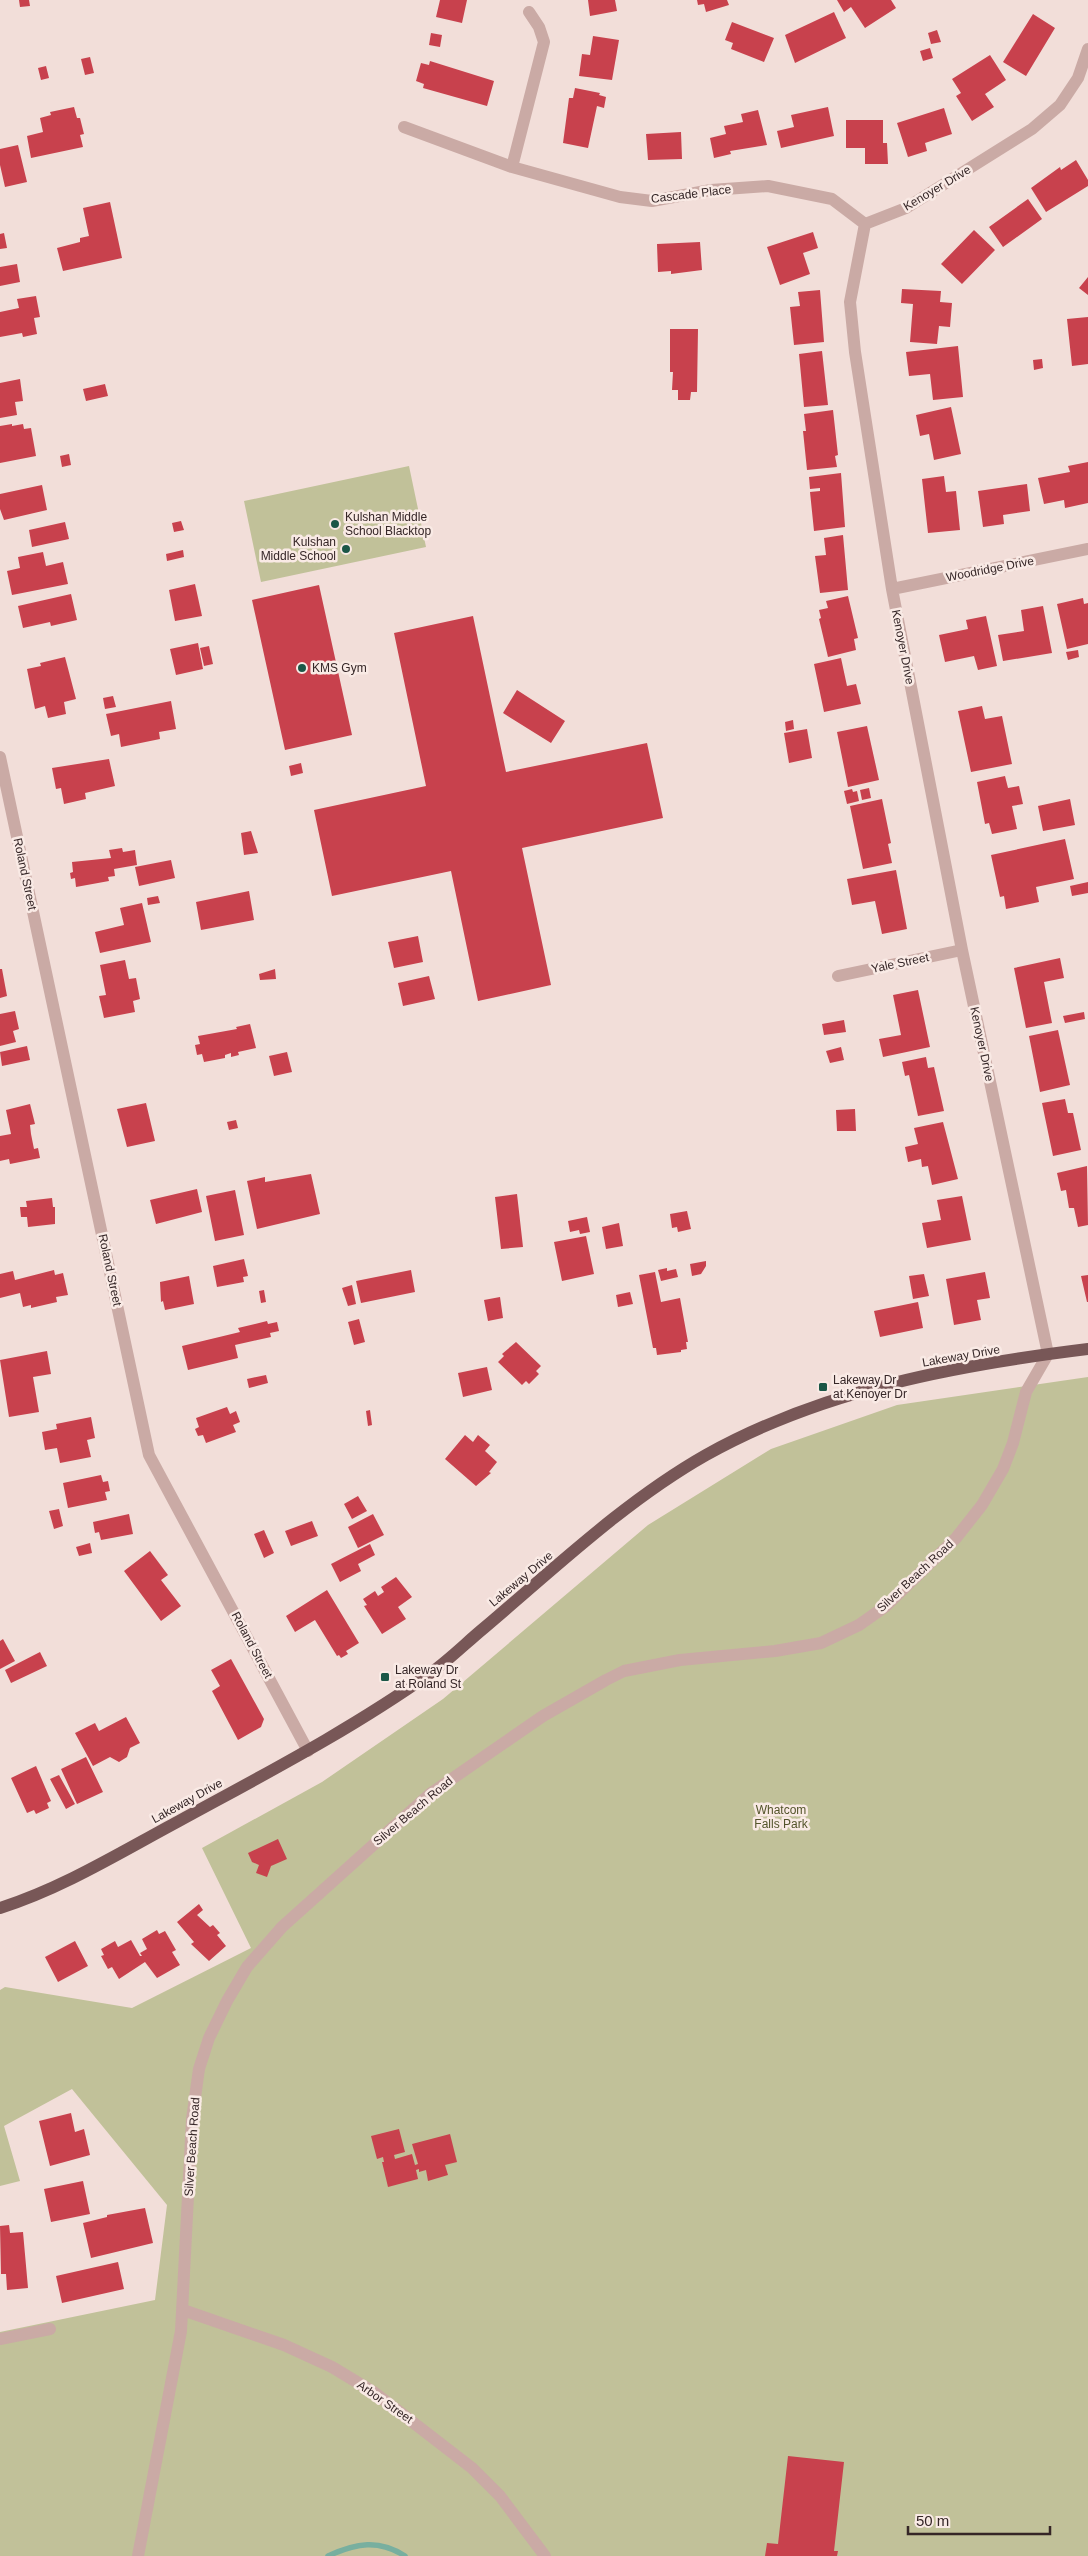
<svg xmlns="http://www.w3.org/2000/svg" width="1088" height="2556" font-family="Arial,sans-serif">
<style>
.green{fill:#c1c199}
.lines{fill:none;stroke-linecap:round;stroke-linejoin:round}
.stream{stroke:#78af9f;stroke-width:5.5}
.building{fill:#c8414d}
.minor{stroke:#caaaa5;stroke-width:12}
.major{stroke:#785757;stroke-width:12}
.poi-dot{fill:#1b5747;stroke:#f9eae5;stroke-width:2}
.labels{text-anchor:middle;stroke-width:5;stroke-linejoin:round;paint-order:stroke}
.street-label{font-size:12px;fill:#352627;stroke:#f9eae5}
.poi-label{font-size:12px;fill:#352627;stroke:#f9eae5;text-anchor:start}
.park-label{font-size:12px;fill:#53542a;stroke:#f9eae5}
</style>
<rect width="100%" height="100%" fill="#f2ded9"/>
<path class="green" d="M409,466L426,547L261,582L244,501Z
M1088,1377V2556H0V2332L155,2300L167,2205L72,2089L4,2126L20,2181L0,2186V1990L5,1987L132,2008L251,1948L202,1848L322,1782L443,1699L648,1525L771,1449L897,1405Z"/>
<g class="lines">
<path class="stream" d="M328,2556C356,2543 379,2539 405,2556"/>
</g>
<path class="building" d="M19,0H29L30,6L20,7Z
M440,0H467L462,23L436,17Z
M588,0H615L617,11L590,16Z
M697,0H727L729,5L706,12L704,4L698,5Z
M837,0H891L896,8L865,28L851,7L844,12Z
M834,12L846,38L795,63L785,35Z
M1033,14L1055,28L1026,76L1003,62Z
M732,22L774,38L764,62L731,49L733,43L725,40Z
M937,30L941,42L931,44L928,33Z
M431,33L442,35L440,47L429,45Z
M593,36L619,40L612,80L579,76L582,54L590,55Z
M930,48L933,58L923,61L920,51Z
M990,55L1006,80L985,94L994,107L972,121L956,96L961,93L952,79Z
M90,57L94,73L85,75L81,59Z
M430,61L494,81L487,106L423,88L424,84L416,81L421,63L429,65Z
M46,66L49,78L41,80L38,68Z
M575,88L600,93L599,95L606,97L604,108L597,106L588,148L563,143L569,98H573Z
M74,107L77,118H80L84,134L80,135L83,147L31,158L27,136L43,132L40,118L51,115L50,112Z
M828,107L834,136L781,148L777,131L794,127L791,115Z
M944,108L952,134L925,143L927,151L908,157L897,123Z
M758,110L767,145L730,151L731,154L714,158L710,138L726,134L724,126L743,122L741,114Z
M846,120H883V143H887L888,164H865V148H846Z
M681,132L682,159L648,160L646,134Z
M18,145L27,182L5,187L0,165V149Z
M1076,160L1088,180V186L1046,212L1031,188L1060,167L1061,170Z
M1028,199L1042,219L1003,247L989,227Z
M110,202L122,258L63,271L57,248L80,242V238L89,236L83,208Z
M974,230L995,250L962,284L941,264Z
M813,232L818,248L803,253L810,274L780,285L767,247Z
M4,233L7,248L0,249V234Z
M700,242L702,270L671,274V271L658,272L657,244Z
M17,264L20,282L0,286V267Z
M1088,277V295L1079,288Z
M902,289L941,291L940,302L952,303L950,327L939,326L937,344L910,342L913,304L901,303Z
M820,290L824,342L794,345L790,307L800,306L798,292Z
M36,296L40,317L34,318L37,334L23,337L22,333L0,337V312L19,308L17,299Z
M1088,317V364L1072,366L1067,319Z
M670,329H698L697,392H691L690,400H678V390H672L673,372H670Z
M958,346L963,397L933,400L930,374L909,376L906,352Z
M822,351L828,405L804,407L799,354Z
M1042,359L1043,368L1034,370L1033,360Z
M20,379L23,401L15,402L17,415L0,418V383Z
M105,384L108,396L86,401L83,389Z
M951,407L961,454L934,460L929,434L920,436L916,415Z
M833,410L838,455L835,456L837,467L807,470L803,431H806L804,414Z
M12,424V426L23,424L24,429L31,428L36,456L0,463V426Z
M69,454L71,465L62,467L60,456Z
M1088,462V503L1065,508L1064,500L1044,504L1038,478L1070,472L1068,466Z
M841,473L845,527L814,531L810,492L820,491V488L810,489L809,477Z
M944,476L946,492L956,491L960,530L928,533L922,479Z
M1027,484L1030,511L1003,515L1004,524L983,527L978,491Z
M42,485L47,510L4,520L0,509V494Z
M181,521L184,530L174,532L172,523Z
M65,522L69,539L32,547L29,530Z
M843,535L848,590L820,593L815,556L826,555L824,538Z
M183,550L184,557L167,561L166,554Z
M43,552L46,566L63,562L68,584L12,595L7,571L20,568L18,557Z
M195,584L202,616L175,621L169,590Z
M319,585L352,735L285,750L252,600Z
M71,594L77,620L51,626L50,622L23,628L18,606Z
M848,596L858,638L854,639L856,650L828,657L819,619L821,618L819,610L828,608L826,601Z
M1083,598L1084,604L1088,603V644L1067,649L1057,604Z
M1043,606L1052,653L1003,661L998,635L1024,631L1021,610Z
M473,616L506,772L647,743L663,818L522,848L551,985L478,1001L451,871L332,896L314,810L426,786L394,633Z
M986,616L997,666L978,670L974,656L945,662L939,635L968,629L966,620Z
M198,643L203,669L176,675L170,649Z
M209,646L213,664L204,666L200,648Z
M1078,650L1079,657L1068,660L1066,652Z
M65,657L76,699L64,702L66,714L48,718L45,706L35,709L27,669L41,666L40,663Z
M841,658L847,686L856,684L861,704L824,712L814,664Z
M517,690L565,721L551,743L503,713Z
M113,696L116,707L105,709L103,698Z
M171,701L176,729L159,732L160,739L121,747L119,734L111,736L106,714Z
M982,706L985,719L1002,716L1012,764L971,772L958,711Z
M793,720L794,729L786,731L785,722Z
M867,726L879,780L848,787L837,732Z
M807,729L812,758L789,763L784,733Z
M109,759L115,786L85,793L86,799L64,804L61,788L56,789L52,768Z
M301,763L303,773L291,776L289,766Z
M1005,776L1008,788L1019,786L1023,804L1012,806L1017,829L992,834L989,823L985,824L977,782Z
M869,788L871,798L862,800L860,790Z
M852,789L853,792L857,791L859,801L847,804L844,791Z
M882,799L891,843L888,844L892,863L863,869L850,806Z
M1070,799L1075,825L1043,831L1038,806Z
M251,831L258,853L244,855L241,833Z
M1065,839L1074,879L1036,887L1039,902L1006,909L1004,896L1000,897L991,855Z
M122,848L123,852L135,850L137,865L114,869L115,876L108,877L109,881L76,887L75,878L71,879L70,873L73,872L72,862L111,858L109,850Z
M171,860L175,878L139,886L135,867Z
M896,870L907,929L882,934L875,901L852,905L847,879Z
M1088,882V893L1072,896L1070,886Z
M249,891L254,920L201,930L196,902Z
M158,896L160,903L148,905L147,898Z
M142,903L151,942L100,953L95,932L124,925L120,908Z
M418,936L423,962L394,968L388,942Z
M1060,958L1064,978L1044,982L1052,1023L1026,1028L1014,968Z
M125,960L129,979L136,978L140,999L133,1001L135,1012L104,1018L99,996L106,995L100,965Z
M0,969H2L7,996L0,998Z
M275,969L276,979L260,980L259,974Z
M429,976L435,999L403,1006L398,983Z
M918,990L930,1047L883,1057L879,1039L901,1035L893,995Z
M15,1011L19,1029L13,1031L16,1042L0,1046V1014Z
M1084,1012L1085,1019L1065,1023L1063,1016Z
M844,1020L846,1032L824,1035L822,1024Z
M250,1024L256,1048L238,1052L239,1055L231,1057V1053L225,1055V1058L204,1062L202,1054L197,1055L195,1045L200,1044L198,1036L237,1029L236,1027Z
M1058,1030L1070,1085L1040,1092L1029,1036Z
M27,1046L30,1060L2,1066L0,1052Z
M841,1047L844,1060L830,1063L826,1051Z
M287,1052L292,1072L274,1076L269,1056Z
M926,1057L928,1068L934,1067L944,1111L918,1116L909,1075L905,1076L902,1062Z
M1065,1099L1068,1113H1073L1081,1150L1053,1156L1042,1103Z
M146,1103L155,1141L127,1147L117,1109Z
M30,1104L35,1124L30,1125L31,1134L34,1149L38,1148L40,1158L10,1164L9,1159L0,1161V1136L11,1134L6,1110Z
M855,1109L856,1131H837L836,1110Z
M236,1120L238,1128L229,1130L227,1122Z
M943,1122L958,1179L932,1185L928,1166L922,1167L921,1159L908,1162L905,1147L918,1144L914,1128Z
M1087,1166L1088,1225L1078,1227L1074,1208H1069L1066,1190L1061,1191L1057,1173Z
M311,1174L320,1214L257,1229L247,1181L265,1177V1182Z
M197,1189L202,1212L156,1224L150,1200Z
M235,1190L244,1235L215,1241L206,1196Z
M517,1194L523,1247L501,1249L495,1197Z
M962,1196L971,1240L927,1248L922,1223L941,1220L937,1200Z
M52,1198L53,1207H55V1224L28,1227L27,1217H21L20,1207H27L26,1201Z
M687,1211L691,1229L678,1232L677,1227L672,1228L670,1214Z
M587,1217L590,1232L580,1234L579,1230L570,1232L568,1221Z
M619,1223L623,1246L606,1249L602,1227Z
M586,1236L594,1274L562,1281L554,1242Z
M244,1259L248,1276L243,1277L244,1282L217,1287L213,1266Z
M706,1261V1266L701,1274L692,1276L690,1264Z
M667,1268V1271L676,1269L678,1277L661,1281L658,1270Z
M54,1270L55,1275L63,1273L68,1295L56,1297L57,1302L31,1308V1305L23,1307L20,1293L0,1298V1274L13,1271L15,1280Z
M411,1270L415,1292L361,1303L356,1281Z
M655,1272L661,1302L680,1298L688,1342H686L687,1349L681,1350V1352L657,1355L656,1348H653L639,1275Z
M985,1272L990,1298L977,1300L981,1320L954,1325L946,1279Z
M924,1274L929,1296L913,1299L909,1276Z
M1088,1275V1302H1087L1081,1276Z
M189,1276L194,1304L165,1310L163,1301L161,1302L160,1282Z
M352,1285L356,1304L348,1306L342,1288Z
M264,1290L266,1302L261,1303L259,1291Z
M630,1292L633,1304L618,1307L616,1295Z
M500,1297L503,1318L488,1321L484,1300Z
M918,1302L923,1328L880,1337L874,1311Z
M359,1319L365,1342L354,1345L348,1322Z
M267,1321L268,1324L277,1322L279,1331L270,1333L271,1337L235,1345L238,1358L188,1370L182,1346L240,1332L238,1328Z
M516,1342L541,1366L536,1371L539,1374L529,1384L526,1381L522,1385L498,1362L504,1356L502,1354Z
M47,1351L51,1374L33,1377L39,1412L9,1417L0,1360Z
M487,1367L492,1390L463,1397L458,1373Z
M266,1375L268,1383L249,1388L247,1379Z
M227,1407L230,1414L236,1411L240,1422L233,1425L236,1432L206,1443L203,1435L198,1436L195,1429L199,1427L196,1418Z
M370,1410L372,1425L368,1426L366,1411Z
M91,1417L95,1438L87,1440L91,1457L60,1463L57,1448L45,1450L42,1432L57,1429L56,1424Z
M465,1435L473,1442L478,1435L490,1445L485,1451L497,1462L489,1472L491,1473L476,1486L445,1459Z
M101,1475L103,1482L108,1481L110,1491L105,1492L107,1500L68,1508L63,1483Z
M358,1496L367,1511L352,1519L344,1504Z
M59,1509L63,1526L54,1529L49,1511Z
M129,1514L133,1534L101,1540L99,1532L95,1533L93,1522Z
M373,1514L384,1535L358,1548L348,1527Z
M312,1521L318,1536L291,1546L285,1531Z
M264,1530L274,1553L264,1558L254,1534Z
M90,1543L92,1553L79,1556L76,1547Z
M370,1544L375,1555L358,1564L361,1571L340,1582L331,1564Z
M150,1551L168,1575L161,1580L181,1606L161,1621L124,1571Z
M396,1577L412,1597L398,1607L406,1619L382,1634L364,1606L367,1605L363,1599L375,1591L378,1596L384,1592L381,1587Z
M327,1590L359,1643L346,1651L348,1654L341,1658L339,1655L337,1656L315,1620L295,1632L286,1616Z
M3,1639L15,1661L0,1669V1641Z
M40,1652L47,1666L11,1683L5,1670Z
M231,1659L264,1719L261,1727L238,1740L212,1691L220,1686L211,1670Z
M126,1717L140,1743L130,1748L127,1757L119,1762L110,1757L93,1766L75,1733L95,1723L99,1731Z
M86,1757L103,1792L77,1804L61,1769Z
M36,1766L51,1801L47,1803L49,1808L36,1814L34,1810L27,1813L11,1778Z
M59,1775L75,1804L66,1809L50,1779Z
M278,1839L287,1859L271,1866L267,1877L256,1873L259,1865L252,1862L248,1853Z
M199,1904L203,1910L197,1915L210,1927L213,1925L220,1933L217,1935L226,1946L209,1961L191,1944L194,1942L177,1922Z
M157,1930L159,1934L165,1931L176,1950L172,1952L180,1965L157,1978L145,1962L119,1979L112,1967L108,1969L101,1956L104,1955L101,1949L115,1941L118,1947L131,1940L140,1956H142L140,1953L147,1949L142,1939Z
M75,1941L88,1966L58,1982L45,1957Z
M71,2113L75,2132L84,2129L90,2155L50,2166L39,2121Z
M399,2129L405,2152L394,2155L395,2159L412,2154L415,2165L418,2164L412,2144L450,2134L457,2162L445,2165L448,2175L428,2181L426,2170L419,2172V2169L416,2170L418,2179L388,2187L382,2162H384L383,2157L377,2159L371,2136Z
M83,2181L90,2214L51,2222L44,2189Z
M145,2208L153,2243L91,2258L83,2223L107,2217V2215Z
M9,2225L10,2233L23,2232L28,2288L7,2290L6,2274H1L0,2226Z
M118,2262L124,2289L62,2303L56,2276Z
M788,2456L844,2462L834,2551H838L837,2556H765L767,2543L778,2544Z"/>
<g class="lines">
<path class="minor" d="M404,127L512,167L620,197L652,201L711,190L768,186L832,199L865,224
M512,167L544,42L539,27L529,12
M892,589L1088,549
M0,757L149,1455L308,1751
M838,976L962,950
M183,2310L284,2345L332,2367L375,2393L472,2468L500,2496L545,2556
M0,2339L50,2329
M138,2556L181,2331L192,2119L199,2069L209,2038L227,2001L247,1967L282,1927L430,1794L543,1716L606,1680L624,1671L680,1660L775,1651L821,1643L859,1625L886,1606L956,1538L982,1505L1003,1469L1013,1443L1026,1392L1048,1354L962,950L892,589L855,352L850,302L865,224L906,208L1032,129L1060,105L1078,78L1088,49"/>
<path class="major" d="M0,1908C63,1888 121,1852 179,1821C265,1774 352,1729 432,1672C450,1659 467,1642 484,1628C555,1568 625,1501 706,1455C822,1390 957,1365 1088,1349"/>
</g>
<g class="poi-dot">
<circle cx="335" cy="524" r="5"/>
<circle cx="346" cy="549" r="5"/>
<circle cx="302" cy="668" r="5"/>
<rect x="818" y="1382" width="10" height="10" rx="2.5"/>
<rect x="380" y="1672" width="10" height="10" rx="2.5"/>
</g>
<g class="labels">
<g class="street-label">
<text transform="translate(937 188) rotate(-31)" y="4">Kenoyer Drive</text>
<text transform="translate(691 194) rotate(-7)" y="4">Cascade Place</text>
<text transform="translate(990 569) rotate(-11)" y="4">Woodridge Drive</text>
<text transform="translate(903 647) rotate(79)" y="4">Kenoyer Drive</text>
<text transform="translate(25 874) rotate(78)" y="4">Roland Street</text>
<text transform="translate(900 963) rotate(-12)" y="4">Yale Street</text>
<text transform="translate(982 1044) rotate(78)" y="4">Kenoyer Drive</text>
<text transform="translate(110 1270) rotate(78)" y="4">Roland Street</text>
<text transform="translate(961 1356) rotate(-10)" y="4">Lakeway Drive</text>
<text transform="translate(915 1576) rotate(-43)" y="4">Silver Beach Road</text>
<text transform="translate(521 1579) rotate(-40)" y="4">Lakeway Drive</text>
<text transform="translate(252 1645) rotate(62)" y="4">Roland Street</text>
<text transform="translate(187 1801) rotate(-29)" y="4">Lakeway Drive</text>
<text transform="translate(413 1811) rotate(-40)" y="4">Silver Beach Road</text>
<text transform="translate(192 2147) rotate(-86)" y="4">Silver Beach Road</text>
<text transform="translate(385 2402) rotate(35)" y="4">Arbor Street</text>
</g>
<g class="poi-label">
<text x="345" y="521">Kulshan Middle<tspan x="345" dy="14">School Blacktop</tspan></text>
<text x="336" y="546" text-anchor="end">Kulshan<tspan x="336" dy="14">Middle School</tspan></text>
<text x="312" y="672">KMS Gym</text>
<text x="833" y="1384">Lakeway Dr<tspan x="833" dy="14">at Kenoyer Dr</tspan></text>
<text x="395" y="1674">Lakeway Dr<tspan x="395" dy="14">at Roland St</tspan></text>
</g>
<g class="park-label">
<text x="781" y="1814">Whatcom<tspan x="781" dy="14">Falls Park</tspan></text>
</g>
</g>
<path d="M908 2526v8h142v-8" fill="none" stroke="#352627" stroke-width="2.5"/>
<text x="916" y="2526" font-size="15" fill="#352627" stroke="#f9eae5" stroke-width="4" paint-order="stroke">50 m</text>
</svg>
